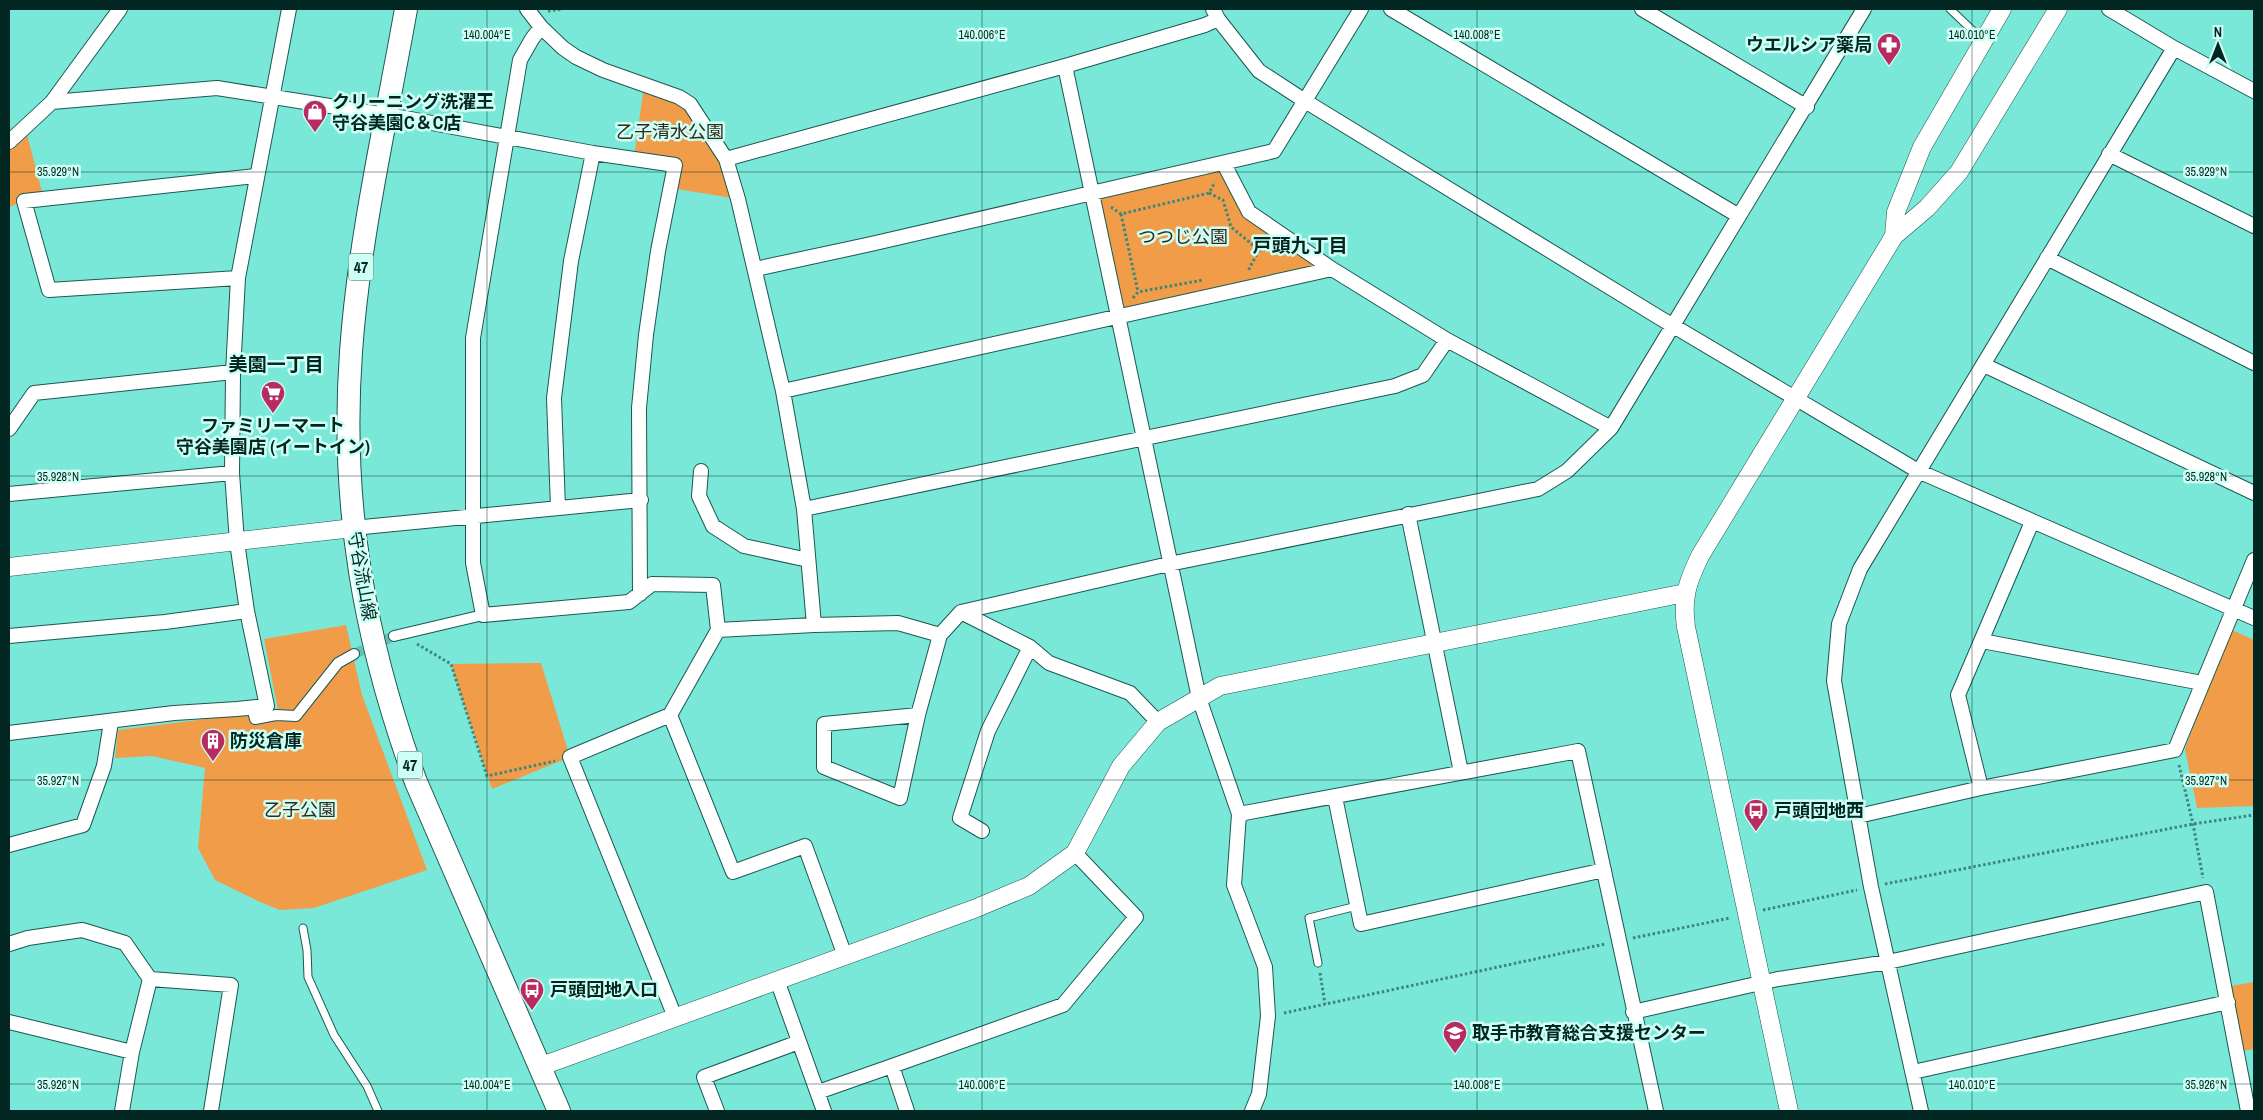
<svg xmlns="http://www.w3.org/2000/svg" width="2263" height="1120" font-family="'Archivo Narrow','Noto Sans JP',sans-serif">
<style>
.green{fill:#f09c48}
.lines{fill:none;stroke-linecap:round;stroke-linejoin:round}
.pedestrian-tunnel{stroke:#62c1b4;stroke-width:10;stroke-dasharray:10 5;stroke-linecap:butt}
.service-casing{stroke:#1b5850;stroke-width:9}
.pedestrian-casing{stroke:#1b5850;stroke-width:12}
.minor-casing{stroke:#1b5850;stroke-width:16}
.tertiary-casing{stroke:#1b5850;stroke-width:19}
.primary-casing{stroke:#1b5850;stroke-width:24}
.path{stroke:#3d867c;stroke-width:3;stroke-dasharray:2.5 2.5;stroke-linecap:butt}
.service{stroke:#fff;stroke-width:7}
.pedestrian{stroke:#fff;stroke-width:10}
.minor{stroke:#fff;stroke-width:14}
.tertiary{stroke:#fff;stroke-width:18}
.primary{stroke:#fff;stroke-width:22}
.ticks{fill:none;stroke:#022622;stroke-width:1;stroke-opacity:0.45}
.labels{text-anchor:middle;stroke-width:5;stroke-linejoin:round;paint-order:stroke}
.shield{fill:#cdfff5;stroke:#3f6761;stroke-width:1}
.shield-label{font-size:16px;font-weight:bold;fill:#022622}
.poi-label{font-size:18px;font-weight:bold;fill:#022622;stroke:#cdfff5;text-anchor:start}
.park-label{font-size:18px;fill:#372718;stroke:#cdfff5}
.street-label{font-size:18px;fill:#022622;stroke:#cdfff5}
.neighbourhood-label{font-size:19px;font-weight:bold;fill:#022622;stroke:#cdfff5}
.ticks-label{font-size:12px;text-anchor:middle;fill:#022622;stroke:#cdfff5;stroke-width:5;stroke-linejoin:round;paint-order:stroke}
</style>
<rect width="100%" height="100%" fill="#7ae8d8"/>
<path class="green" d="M644,85L679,97L726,159L738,199L671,188L675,165L634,158Z
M25,127L44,199L24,201L9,207V142Z
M1224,164L1249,212L1332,269L1118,317L1092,193Z
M346,625L362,695L427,870L314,908L280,910L260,902L215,880L198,848L205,768L152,756L115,758L118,730L278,710L264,639Z
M2232,630L2254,640V806L2197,808L2185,749L2201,705Z
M541,663L570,757L492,789L451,664Z
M2254,982V1049L2237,1052L2225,987Z"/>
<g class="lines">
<path class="pedestrian-tunnel" d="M354,654L394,636"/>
<defs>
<path id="service" d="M1950,9L1972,30L1984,37
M303,928L307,950L308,977L334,1035L367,1086L378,1111
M1318,963L1309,918L1357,906"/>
<path id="pedestrian" d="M394,636L483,615
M252,707L255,719L276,715L296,716L338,663L354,654"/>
<path id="minor" d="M527,9L541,27L563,48L576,57L603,70L679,97L690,104L726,159L738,199L783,391L804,509L814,625
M1213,9L1218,19L1259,71L1305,101L1660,318L1918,471L2254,618
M1391,9L1739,216
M1642,9L1807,107
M2109,9L2174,48L2254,91
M541,27L532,39L520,60L473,338V563L483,615L629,602L652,584L713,585L718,630
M1065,66L1199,698L1239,814L1234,885L1265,967L1268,1016L1259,1094L1252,1111
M52,102L120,9
M9,142L52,102L217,88L405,118L593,153L675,165L658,251L646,335L639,408L640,594
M2109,154L2254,226
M726,159L1065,66L1205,25L1218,19
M1224,164L1249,212L1332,269L1447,340L1611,428
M2047,258L2254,363
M755,269L871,244L1274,151L1361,9
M238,278L49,290L24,201L256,176
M1984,365L2254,493
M783,391L1332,269
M9,429L34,393L233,372
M701,471L699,496L713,526L744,546L808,560
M9,494L232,473
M558,508L554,398L571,261L593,153
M804,509L1395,386L1423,375L1447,340
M1408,514L1461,772
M353,528L641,500
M961,612L1030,647L1049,663L1130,693L1158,722
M9,636L165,622L247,611
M1982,641L2202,683
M670,715L570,757L675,1017
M918,715L824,724V767L900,798L918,715L940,635L961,612L1169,564L1538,489L1567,471L1611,428L1864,9
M9,733L174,713L237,709L267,706L247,611L237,542L232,473L233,372L238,278L289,9
M1981,788L1958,695L2032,522
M1335,797L1361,924L1604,870
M1239,814L1578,751L1656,1111
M1858,816L1981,788L2175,750L2254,560
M982,831L960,818L988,731L1030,647
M9,845L83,825L104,766L111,722
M9,944L28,938L82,930L125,943L150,979L132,1052L122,1111
M845,956L805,846L733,872L670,715L718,630L814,625L898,623L940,635
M150,979L231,985L211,1111
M777,980L824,1111
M1633,1012L1778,979L1888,962L2206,892L2248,1111
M9,1022L132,1052
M1913,1072L2228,1002
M818,1092L892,1066
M717,1111L704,1077L799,1042
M907,1111L892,1066L1063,1005L1136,917L1075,853
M1921,1111L1871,887L1834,681L1839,624L1860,569L2174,48"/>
<path id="tertiary" d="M1894,236L1896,212L1922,147L2002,9
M9,567L353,528
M539,1067L974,909L1029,886L1075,853L1121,766L1158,722L1220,686L1685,593
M1789,1111L1686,627C1682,598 1687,583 1700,556L1894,236L1927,208L1959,172L2058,9"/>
<path id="primary" d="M406,9C386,122 359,238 351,352C340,504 364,640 416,782L559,1111"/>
</defs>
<use href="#service" class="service-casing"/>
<use href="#pedestrian" class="pedestrian-casing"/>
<use href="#minor" class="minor-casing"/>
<use href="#tertiary" class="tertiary-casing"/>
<use href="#primary" class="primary-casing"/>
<path class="path" d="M548,11L563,9
M1209,193L1223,200L1231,227L1259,250L1248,271
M1111,207L1121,214L1209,193L1215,182
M1121,214L1138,292
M1259,250L1274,249
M1133,298L1138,292L1203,280
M417,644L451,664L487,776L555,761
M2179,765L2193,824L2203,878
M1885,884L2193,824L2254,815
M1763,910L1857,890
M1633,938L1730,918
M1320,973L1325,1004
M1284,1013L1605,944"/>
<use href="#service" class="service"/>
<use href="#pedestrian" class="pedestrian"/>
<use href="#minor" class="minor"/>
<use href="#tertiary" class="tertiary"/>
<use href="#primary" class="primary"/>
</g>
<path class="ticks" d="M487,9V1111M982,9V1111M1477,9V1111M1972,9V1111M9,172H2254M9,476H2254M9,780H2254M9,1084H2254"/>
<defs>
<symbol id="pharmacy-pin" viewBox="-11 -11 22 30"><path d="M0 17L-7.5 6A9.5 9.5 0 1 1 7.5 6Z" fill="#b82b61" stroke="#cdfff5"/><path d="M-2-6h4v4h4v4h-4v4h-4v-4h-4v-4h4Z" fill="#fff"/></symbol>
<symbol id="shop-pin" viewBox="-11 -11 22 30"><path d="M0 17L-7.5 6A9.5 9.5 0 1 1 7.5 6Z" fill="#b82b61" stroke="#cdfff5"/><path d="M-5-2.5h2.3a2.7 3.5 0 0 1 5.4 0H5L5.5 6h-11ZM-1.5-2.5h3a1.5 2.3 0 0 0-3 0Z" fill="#fff"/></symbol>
<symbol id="supermarket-pin" viewBox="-11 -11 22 30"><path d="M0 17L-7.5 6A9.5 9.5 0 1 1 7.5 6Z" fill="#b82b61" stroke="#cdfff5"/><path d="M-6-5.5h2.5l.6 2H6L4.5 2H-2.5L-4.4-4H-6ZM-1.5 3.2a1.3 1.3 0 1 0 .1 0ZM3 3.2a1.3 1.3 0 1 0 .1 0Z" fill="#fff"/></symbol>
<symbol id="building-pin" viewBox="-11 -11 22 30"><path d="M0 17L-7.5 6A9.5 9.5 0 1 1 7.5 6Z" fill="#b82b61" stroke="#cdfff5"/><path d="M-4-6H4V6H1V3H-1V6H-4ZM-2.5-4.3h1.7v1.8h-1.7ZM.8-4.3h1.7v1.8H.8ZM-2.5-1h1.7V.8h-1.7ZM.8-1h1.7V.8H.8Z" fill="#fff"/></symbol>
<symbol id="bus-pin" viewBox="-11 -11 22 30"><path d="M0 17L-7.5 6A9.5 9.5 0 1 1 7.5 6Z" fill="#b82b61" stroke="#cdfff5"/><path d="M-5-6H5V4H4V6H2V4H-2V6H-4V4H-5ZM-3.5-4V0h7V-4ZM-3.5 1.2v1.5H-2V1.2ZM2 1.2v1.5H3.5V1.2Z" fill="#fff"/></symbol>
<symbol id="school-pin" viewBox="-11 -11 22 30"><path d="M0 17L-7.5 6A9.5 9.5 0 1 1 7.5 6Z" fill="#b82b61" stroke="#cdfff5"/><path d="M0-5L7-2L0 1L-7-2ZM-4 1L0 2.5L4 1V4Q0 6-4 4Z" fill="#fff"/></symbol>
</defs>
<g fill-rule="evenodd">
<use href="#pharmacy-pin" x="1875" y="31" width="28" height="38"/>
<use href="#shop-pin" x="301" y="98" width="28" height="38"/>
<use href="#supermarket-pin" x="259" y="379" width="28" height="38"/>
<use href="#building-pin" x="199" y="727" width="28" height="38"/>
<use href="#bus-pin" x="1742" y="797" width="28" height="38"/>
<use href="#bus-pin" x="518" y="976" width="28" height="38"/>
<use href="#school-pin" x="1441" y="1019" width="28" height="38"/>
</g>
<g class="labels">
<g class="shield">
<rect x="348.5" y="253.5" width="25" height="27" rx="4"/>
<rect x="397.5" y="751.5" width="25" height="27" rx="4"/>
</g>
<g class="shield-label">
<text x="361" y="273">47</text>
<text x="410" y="771">47</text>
</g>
<g class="poi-label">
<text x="1872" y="51" text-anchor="end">ウエルシア薬局</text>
<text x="332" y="108">クリーニング洗濯王<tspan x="332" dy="21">守谷美園C＆C店</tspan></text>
<text x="273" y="432" text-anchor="middle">ファミリーマート<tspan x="273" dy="21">守谷美園店 (イートイン)</tspan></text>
<text x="230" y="747">防災倉庫</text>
<text x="1774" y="817">戸頭団地西</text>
<text x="550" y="996">戸頭団地入口</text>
<text x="1472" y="1039">取手市教育総合支援センター</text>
</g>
<g class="park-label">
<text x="670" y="138">乙子清水公園</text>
<text x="1183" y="243">つつじ公園</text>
<text x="300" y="816">乙子公園</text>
</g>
<g class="street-label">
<text transform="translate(362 576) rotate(80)" y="6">守谷流山線</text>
</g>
<g class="neighbourhood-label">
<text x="1300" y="252">戸頭九丁目</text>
<text x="276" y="371">美園一丁目</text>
</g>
</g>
<g class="ticks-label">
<text x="487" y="39">140.004°E</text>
<text x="982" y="39">140.006°E</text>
<text x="1477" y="39">140.008°E</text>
<text x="1972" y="39">140.010°E</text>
<text x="58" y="176">35.929°N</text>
<text x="2206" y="176">35.929°N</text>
<text x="58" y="481">35.928°N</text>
<text x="2206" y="481">35.928°N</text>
<text x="58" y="785">35.927°N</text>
<text x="2206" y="785">35.927°N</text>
<text x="58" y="1089">35.926°N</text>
<text x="2206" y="1089">35.926°N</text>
<text x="487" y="1089">140.004°E</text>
<text x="982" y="1089">140.006°E</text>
<text x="1477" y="1089">140.008°E</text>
<text x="1972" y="1089">140.010°E</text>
</g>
<rect width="2263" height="1120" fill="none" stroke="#022622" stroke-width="20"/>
<g transform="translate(2218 45)" stroke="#cdfff5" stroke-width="4" paint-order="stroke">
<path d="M0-4L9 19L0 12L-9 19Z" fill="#022622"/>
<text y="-8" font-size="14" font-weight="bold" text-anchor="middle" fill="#022622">N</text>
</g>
</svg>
